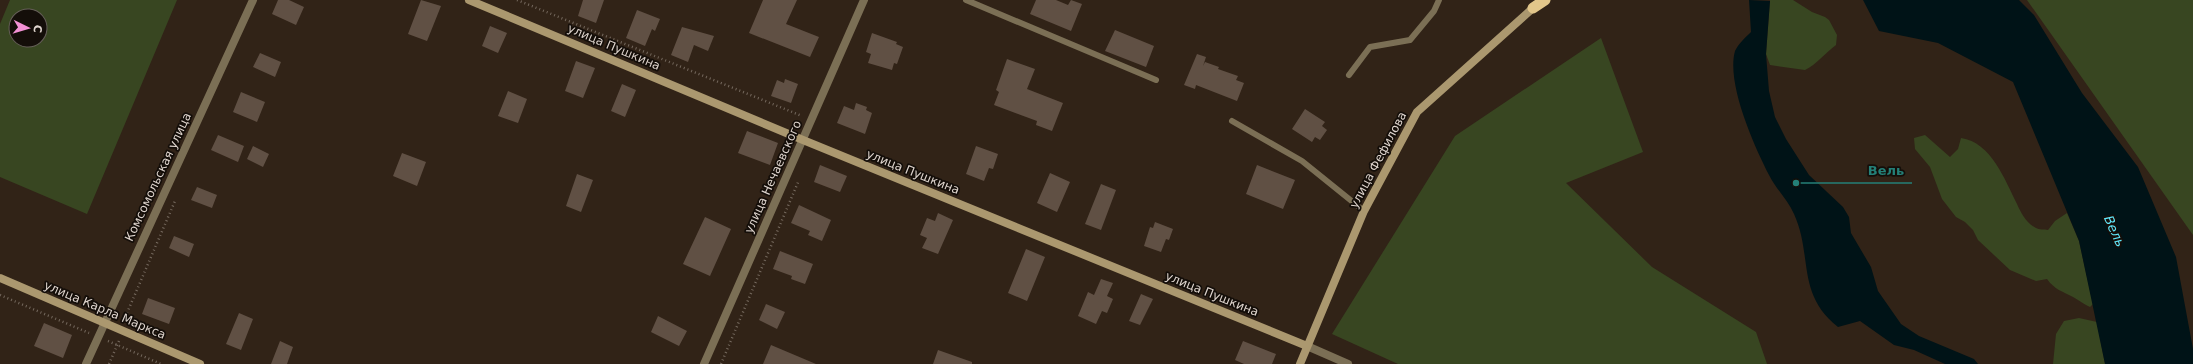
<svg xmlns="http://www.w3.org/2000/svg" width="2193" height="364" font-family="'DejaVu Sans',sans-serif">
<style>
.green{fill:#384621;fill-rule:evenodd}
.water{fill:#001317}
.building{fill:#605044}
.lines{fill:none;stroke-linecap:round;stroke-linejoin:round}
.path{stroke:#75695e;stroke-width:2.5;stroke-dasharray:1 3;stroke-linecap:butt}
.service{stroke:#7b6f55;stroke-width:6}
.minor{stroke:#7b6f55;stroke-width:8}
.secondary{stroke:#ab986f;stroke-width:8}
.trunk{stroke:#e2c68a;stroke-width:11}
.labels{text-anchor:middle;stroke-width:3.5;stroke-linejoin:round;paint-order:stroke}
.street-label{font-size:12px;fill:#dfd5ce;stroke:#140e09}
.water-label{font-size:13px;font-style:italic;fill:#61e7fb;stroke:#140e09}
.leader{fill:none;stroke:#248078;stroke-width:1.5}
.callout-dot{fill:#248078;stroke:#140e09;stroke-width:1.5}
.callout-label{font-size:13px;text-anchor:middle;font-weight:bold;fill:#248078;stroke:#140e09;stroke-width:3.5;stroke-linejoin:round;paint-order:stroke}
</style>
<rect width="100%" height="100%" fill="#312317"/>
<path class="green" d="M10,0H177L87,214L0,177V24ZM16,16H40V40H16Z
M1770,0H1793L1812,12L1825,17L1829,20L1837,35L1836,45C1826,52 1816,65 1805,70L1770,65L1766,54Z
M2027,0H2193V235Z
M1601,38L1643,152L1566,183L1652,267L1756,332L1767,364H1398L1332,334L1455,136Z
M1925,135L1950,157L1958,149L1961,138C1991,142 2005,180 2017,204C2021,213 2026,223 2036,228C2039,230 2044,229 2048,230L2055,221L2067,213L2079,241L2093,304L2090,307C2083,304 2079,300 2073,297C2062,291 2055,290 2047,279L2036,281L2010,270L1978,240L1973,230L1965,222L1956,217L1942,199L1930,167L1915,149L1914,138Z
M2079,318L2097,322L2105,364H2053L2056,334L2064,321Z"/>
<path class="water" d="M1749,0L1770,1L1766,54L1769,91L1775,117L1786,139L1809,175L1843,207L1849,217L1851,233L1871,267L1878,291L1901,324L1919,336L1974,359L1978,364H1945L1914,350L1894,345L1860,321L1838,327C1796,294 1813,256 1794,214C1788,200 1776,189 1769,175C1754,146 1726,83 1735,51C1738,44 1746,37 1751,32Z
M1863,0H2019L2034,15L2082,93L2138,167L2176,257L2193,349V364H2105L2079,241L2013,82L1938,43L1879,31Z"/>
<path class="building" d="M278,0H289L304,7L296,25L272,14Z
M421,0L441,6L427,41L408,34Z
M583,0H604L596,23L578,16Z
M763,0H797L786,24L819,37L810,57L749,33Z
M1036,0H1056L1068,5L1071,0L1082,4L1071,31L1030,14Z
M637,10L660,19L655,31L652,29L645,46L626,38Z
M490,26L507,33L498,53L482,46Z
M682,27L714,36L708,51L694,45L688,62L671,55Z
M1115,30L1154,46L1146,67L1105,51Z
M872,33L897,42L896,44L903,47L897,64L894,63L892,70L868,63L871,54L866,52Z
M260,53L281,62L275,77L253,67Z
M1197,54L1206,57L1203,66L1205,62L1219,67L1218,69L1238,76L1236,80L1244,83L1237,101L1196,85L1195,89L1184,85Z
M1007,59L1035,69L1027,89L1063,103L1052,131L1036,125L1037,121L994,105L999,92L996,90Z
M576,61L595,68L583,98L565,91Z
M785,79L798,84L791,103L771,96L777,80L784,83Z
M622,84L636,90L625,117L611,111Z
M508,91L527,99L518,123L498,116Z
M241,92L265,102L257,122L233,112Z
M856,103L867,107L866,110L872,113L865,134L837,123L844,106L854,110Z
M1305,109L1325,122L1322,126L1327,130L1320,140L1315,137L1312,142L1292,129Z
M747,131L778,143L770,165L738,153Z
M218,135L244,146L238,162L211,150Z
M253,146L269,154L263,167L247,159Z
M976,146L998,154L993,169L989,168L984,181L966,174Z
M402,153L426,162L417,186L393,176Z
M820,165L847,176L840,192L814,182Z
M1257,165L1295,180L1283,209L1246,194Z
M1050,173L1070,182L1057,212L1037,203Z
M577,174L593,180L581,212L566,206Z
M1101,184L1116,190L1101,230L1085,224Z
M197,187L217,195L212,208L191,200Z
M799,205L831,220L822,241L808,235L810,231L791,223Z
M938,213L953,220L938,254L922,248L927,238L920,235L927,218L935,221Z
M705,217L731,229L710,276L683,264Z
M1155,222L1173,229L1169,240L1166,239L1161,252L1144,246L1150,227L1153,228Z
M174,236L194,244L189,257L169,248Z
M1026,249L1045,257L1027,301L1008,293Z
M780,251L813,264L805,284L791,279L792,276L773,269Z
M1101,279L1113,283L1107,296L1113,299L1107,313L1102,311L1096,324L1078,316L1088,292L1094,295Z
M1141,294L1153,299L1140,325L1129,321Z
M148,298L175,308L169,324L142,314Z
M766,304L785,312L777,329L759,320Z
M239,313L253,319L241,350L226,344Z
M658,316L687,331L679,346L651,332Z
M44,323L72,335L63,358L34,346Z
M280,341L293,347L287,364H271Z
M1243,341L1276,354L1272,364H1244L1235,360Z
M771,345L816,364H763Z
M938,350L972,362V364H933Z"/>
<g class="lines">
<path class="path" d="M517,0L802,116
M0,295L89,333
M126,321L127,313L175,201
M108,341L161,364
M109,364L119,341
M721,364L799,180"/>
<path class="service" d="M966,0L1156,80
M1349,75L1370,47L1410,40L1434,11L1439,0
M1232,121L1302,161L1364,211"/>
<path class="minor" d="M1307,346L1348,364
M86,364L253,0
M704,364L864,0"/>
<path class="secondary" d="M469,0L803,140L1307,346
M0,278L200,364
M1300,364L1364,211L1417,112L1533,8"/>
<path class="trunk" d="M1533,8L1545,0"/>
</g>
<g class="labels">
<g class="street-label">
<text transform="translate(614 47) rotate(23)" y="4">улица Пушкина</text>
<text transform="translate(1378 160) rotate(-62)" y="4">улица Фефилова</text>
<text transform="translate(913 172) rotate(22)" y="4">улица Пушкина</text>
<text transform="translate(158 177) rotate(-65)" y="4">Комсомольская улица</text>
<text transform="translate(773 177) rotate(-66)" y="4">улица Нечаевского</text>
<text transform="translate(1212 294) rotate(22)" y="4">улица Пушкина</text>
<text transform="translate(105 310) rotate(23)" y="4">улица Карла Маркса</text>
</g>
<g class="water-label">
<text transform="translate(2115 231) rotate(66)" y="5">Вель</text>
</g>
</g>
<path class="leader" d="M1796 183L1860 183H1912"/>
<circle class="callout-dot" cx="1796" cy="183" r="4"/>
<g class="callout-label">
<text x="1886" y="175">Вель</text>
</g>
<g transform="translate(28 28) rotate(95)"><circle r="19" fill="#140e09" stroke="#655e58"/>
<path d="M0-3L7 15L0 10L-7 15Z" fill="#f391d5"/>
<text y="-6" font-size="11" font-weight="bold" text-anchor="middle" fill="#dfd5ce">С</text>
</g>
</svg>
